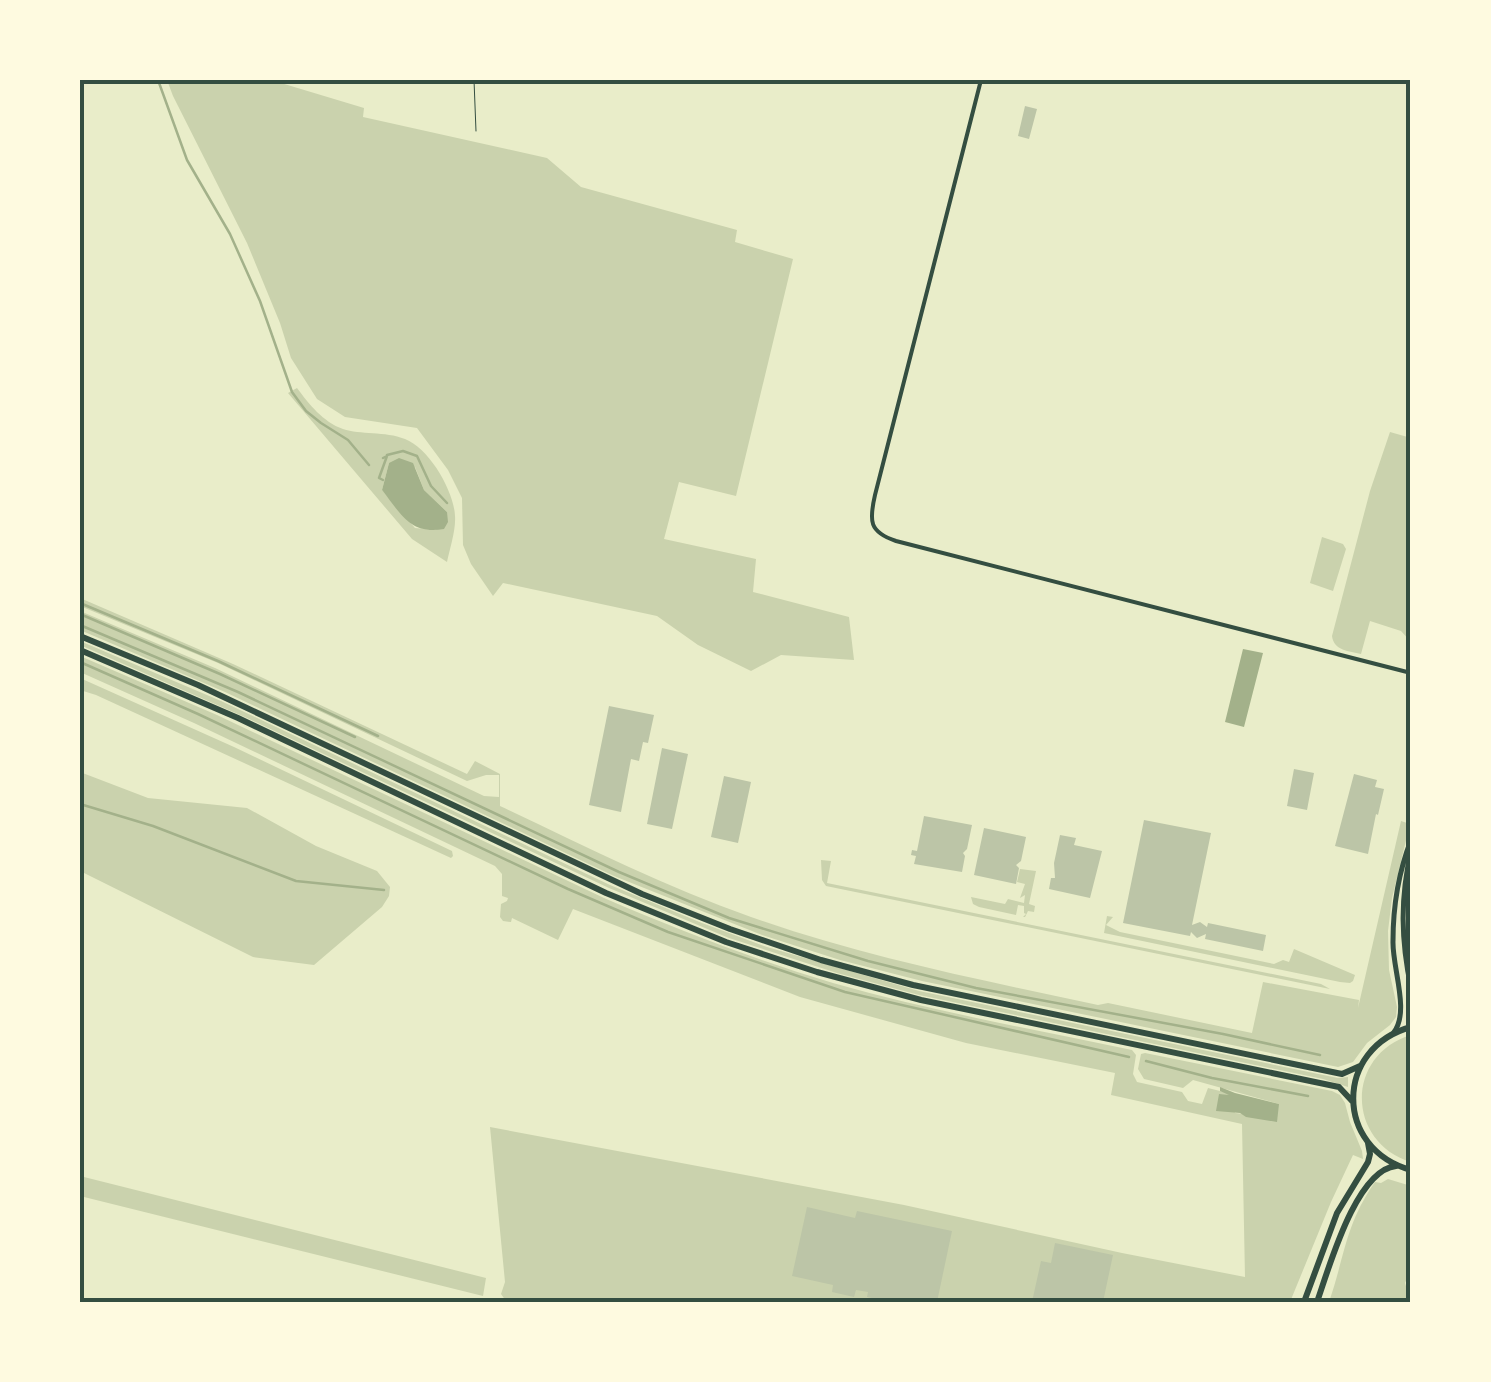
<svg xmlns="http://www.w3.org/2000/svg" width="1491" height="1382" font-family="'Noto Sans',sans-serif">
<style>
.green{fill:#cad2ad;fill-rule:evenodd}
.water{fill:#a3b18a}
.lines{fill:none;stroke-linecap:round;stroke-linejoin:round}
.stream{stroke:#a3b18a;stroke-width:2.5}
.building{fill:#bcc5a7}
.service{stroke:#344e41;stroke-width:1}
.minor{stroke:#344e41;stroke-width:4}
.tertiary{stroke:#344e41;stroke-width:5}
.primary{stroke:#344e41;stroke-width:6}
.neatline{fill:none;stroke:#344e41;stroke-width:4}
</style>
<rect width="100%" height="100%" fill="#e9edc9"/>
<path class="green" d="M167,80H271L364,108L363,117L547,158L581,187L737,230L735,242L793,259L736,496L679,482L664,539L756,559L753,592L849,617L854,660L781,655L751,671L698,645L657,616L503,583L493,596L471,564L463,545L462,498L448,470L417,428L345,417L317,399L291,358L280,323L247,243L173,96Z
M297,388C309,404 323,422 343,429C360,435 385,431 405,439C429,448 454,491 455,516C456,530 450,548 447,562L412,539L288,393ZM389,463L415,467L424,490L447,512L436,530L415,528L382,490Z
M1390,432L1411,438V642L1401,631L1370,621L1361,654C1349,651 1334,651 1332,636L1370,491Z
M1322,537L1343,544L1346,549L1333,591L1310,583Z
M80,598L233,664L467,774L475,761L500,774V806C583,845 665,887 751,917C864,957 981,980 1098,1005L1108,1003L1252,1033L1263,982L1359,1000L1358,1008L1401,821L1410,824L1392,898L1388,931L1389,970L1397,1007L1396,1017L1390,1025L1367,1043L1353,1062L1338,1067L922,981L840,960L762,935L614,876L225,692L80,630V611L215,668L484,796L499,797V775H486L467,781L218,663L80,606Z
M80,641L221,701L610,885L702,923L767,947L919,991L1338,1078L1348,1077V1087L1323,1079L919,995L837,973L729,938L609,888L247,718L80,645Z
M80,656L217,715L604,898C679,930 755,960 833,983C931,1011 1032,1029 1132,1050L1136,1055L1133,1074L1137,1082L1182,1092L1188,1101L1202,1104L1208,1088L1228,1093L1231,1096L1235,1113L1244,1114L1279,1104L1193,1080L1183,1088L1144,1079L1138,1069L1141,1054L1145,1053L1332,1091L1340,1095L1345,1103L1350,1122L1362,1151L1363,1159L1353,1155L1331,1202L1290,1302L506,1301L501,1294L505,1282L490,1127L904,1205L1122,1253L1245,1277L1242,1124L1111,1095L1115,1073L966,1043L800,997L573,909L558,940L512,918L511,922L503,921L500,917L501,904L507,901L508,898L502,896V874L495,866L194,723L80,672Z
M80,678L234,747L452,851L453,856L451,858L96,695L80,690Z
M80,772L148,798L247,808L316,846L377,871L390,887L389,896L382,907L314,965L253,957L80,871Z
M821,860L831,861L827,883L1321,984L1330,989L826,886L822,880Z
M1020,869L1036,871L1029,904L1035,906L1034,912L1028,911L1025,917H1023L1026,914L1024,913V906L1018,905L1016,915L979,907L973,904L971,897L1005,904L1008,899L1024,903L1025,895L1020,898L1025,884L1017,882Z
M1107,916L1113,917L1106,925L1120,932L1274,964L1283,960L1289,962L1294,949L1355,975L1353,981L1350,983L1340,982L1104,933Z
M1411,1035V1162C1346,1142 1345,1055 1411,1035Z
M80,1176L486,1278L483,1296L80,1196Z
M1388,1179L1411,1186V1269L1405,1283L1411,1302H1329C1345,1256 1345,1225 1375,1182L1381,1183Z"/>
<path class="water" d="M399,458L413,463L424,490L447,512L448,522L444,529C410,535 401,514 382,490L389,463Z
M1243,649L1263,653L1244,727L1225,722Z
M1220,1087L1235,1093L1279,1104L1277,1122L1246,1117L1240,1113L1216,1111L1219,1094L1229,1095L1220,1091Z"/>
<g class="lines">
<path class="stream" d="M158,80L187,160L230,234L260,301L292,392L306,411L321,423L348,440L369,465
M387,455L403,451L417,456L431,486L447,503
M383,480L379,478L387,456L383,458
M80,603L218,661L378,736
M80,614L220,674L355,737
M80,625L238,692L619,872L729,918L868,961L976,988L1223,1034L1320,1055
M80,662L198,714L568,889L668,932L845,992L1129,1057
M80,804L153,826L296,881L384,890
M1146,1061L1212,1078L1308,1096"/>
</g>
<path class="building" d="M1025,106L1037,109L1029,139L1018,136Z
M609,706L654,715L648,743L643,742L639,761L631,759L621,812L589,805Z
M662,748L688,754L672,829L647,824Z
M1294,769L1314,773L1307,810L1287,806Z
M1354,774L1377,780L1375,787L1384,789L1378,815L1376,814L1368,854L1335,846Z
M724,776L751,782L738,843L711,837Z
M924,816L972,825L967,849L963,853L965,856L962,872L914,864L916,856L911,855L912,850L917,851Z
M1144,820L1211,833L1192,925L1200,922L1207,927L1208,923L1266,935L1263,951L1205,939L1206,934L1197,938L1191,932L1190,936L1123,923Z
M984,828L1026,837L1021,861L1016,865L1019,868L1016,884L974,875Z
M1060,835L1076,838L1074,845L1102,851L1090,898L1049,889L1051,878H1055L1054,863Z
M807,1207L855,1218L857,1211L952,1231L937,1302H890L867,1297L868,1292L856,1290L854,1297L832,1292L833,1285L792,1276Z
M1055,1243L1113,1255L1103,1302H1032L1041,1261L1051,1263Z"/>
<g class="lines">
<path class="service" d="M474,80L476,131"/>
<path class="minor" d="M981,80L875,495C869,521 869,532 896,541L1411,673"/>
<path class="tertiary" d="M1411,851C1400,898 1401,941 1411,988
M1394,1032C1410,1011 1392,967 1393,941C1393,908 1399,871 1411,840"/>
<path class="primary" d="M80,636L198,685L642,894L730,929L821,960L913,985L1342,1074L1360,1066
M80,650L238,718L606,893L726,942L817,972L921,1000L1339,1087L1353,1102
M1411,1027C1334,1048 1334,1149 1411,1170
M1304,1302L1337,1213L1368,1162L1370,1154L1368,1143
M1317,1302C1329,1268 1356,1170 1396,1166"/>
</g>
<rect width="1491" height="1382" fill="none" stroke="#fefae0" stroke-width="165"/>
<rect x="82" y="82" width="1326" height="1218" class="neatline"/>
</svg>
